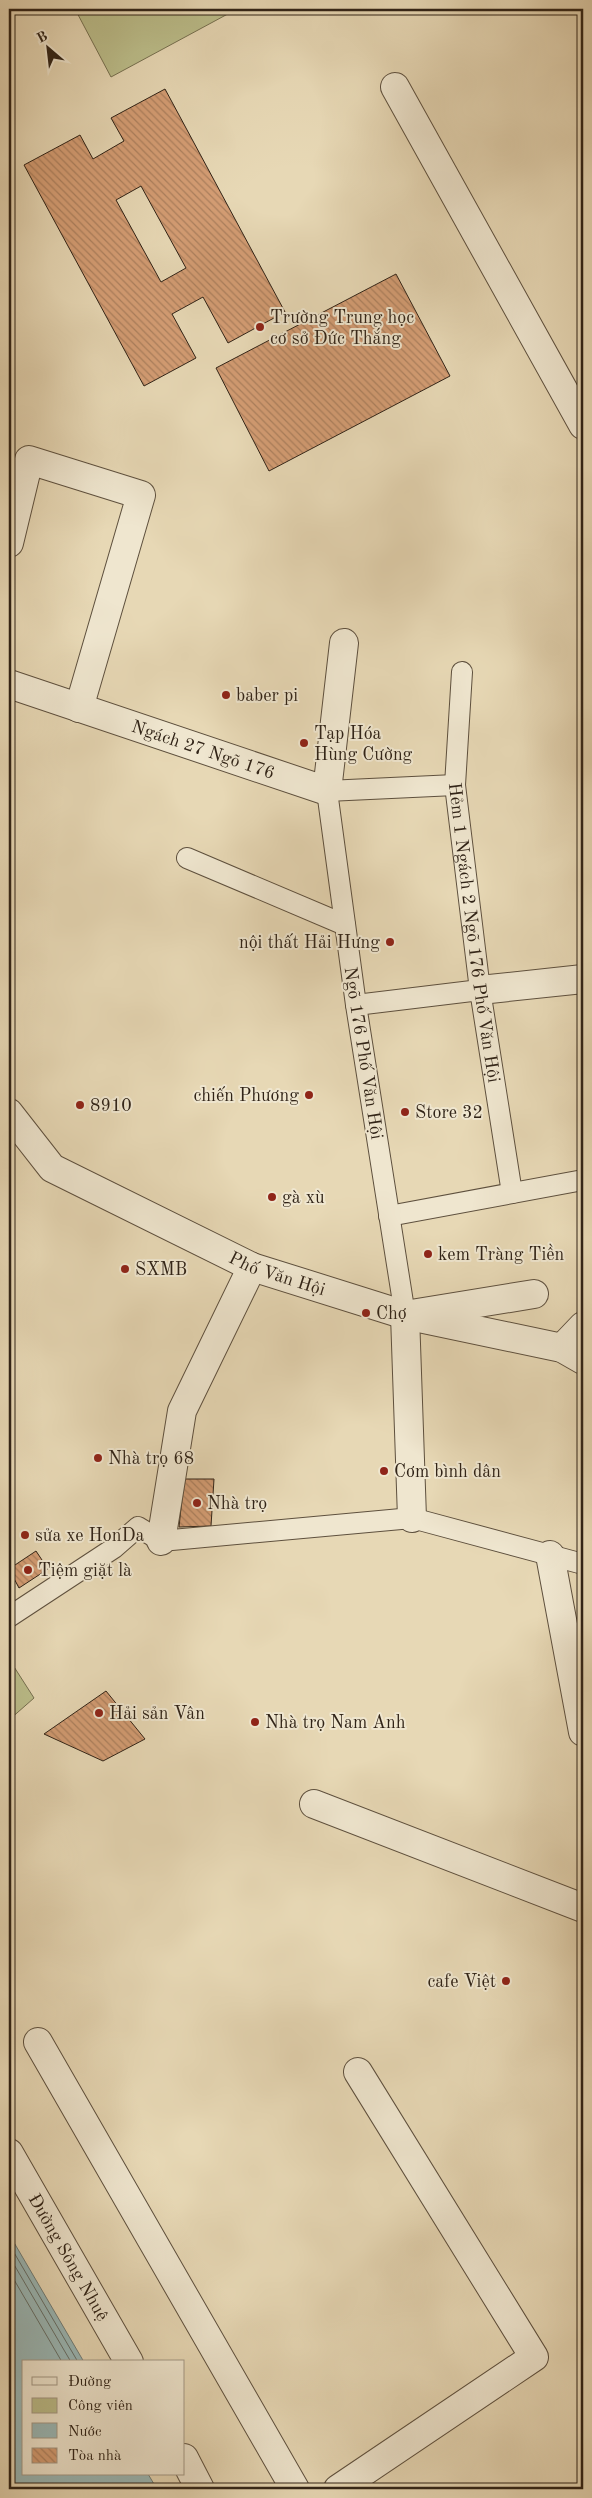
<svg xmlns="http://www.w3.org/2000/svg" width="592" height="2498" font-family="'Old Standard TT',serif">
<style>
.green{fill:#bbbd8a;stroke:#767050}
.water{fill:#9ab8b7;stroke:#707c77}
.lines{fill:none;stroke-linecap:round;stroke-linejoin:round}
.shore{stroke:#656e67;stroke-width:1}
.building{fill:url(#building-back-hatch);stroke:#302317;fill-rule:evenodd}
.lane-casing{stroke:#5e503e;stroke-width:22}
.street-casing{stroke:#5e503e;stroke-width:30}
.lane{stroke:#efe6cf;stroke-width:20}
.street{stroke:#efe6cf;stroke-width:28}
.poi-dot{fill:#8f2418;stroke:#efe6cf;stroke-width:2}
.labels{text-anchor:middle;stroke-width:4;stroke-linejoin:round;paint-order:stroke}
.poi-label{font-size:18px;fill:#302317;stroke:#efe6cf;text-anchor:start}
.street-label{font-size:18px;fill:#302317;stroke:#efe6cf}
</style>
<defs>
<pattern id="building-back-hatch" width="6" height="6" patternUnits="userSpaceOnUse" patternTransform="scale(1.25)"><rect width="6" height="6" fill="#d49d74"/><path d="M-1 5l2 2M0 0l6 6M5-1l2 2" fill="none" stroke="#ac805e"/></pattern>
</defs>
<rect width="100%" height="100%" fill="#e7d8b5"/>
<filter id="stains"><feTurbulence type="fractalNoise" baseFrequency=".004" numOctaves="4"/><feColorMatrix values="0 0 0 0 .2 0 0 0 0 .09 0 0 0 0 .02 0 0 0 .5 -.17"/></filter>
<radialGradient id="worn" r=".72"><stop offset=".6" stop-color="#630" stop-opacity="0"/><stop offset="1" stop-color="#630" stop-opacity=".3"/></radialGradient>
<path class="green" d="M75,9H237L111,77Z
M9,1659L34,1698L9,1720Z"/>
<path class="water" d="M9,2234L84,2362H24V2474H148L157,2489H9Z"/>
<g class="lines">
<path class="shore" d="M9,2244L78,2362
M9,2256L71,2362
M9,2271L62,2362"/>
</g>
<path class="building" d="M165,89L285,312L228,343L203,297L172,314L196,358L144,386L24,165L80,135L93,159L124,141L111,118ZM141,186L186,268L161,282L116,200Z
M396,274L450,376L269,471L216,368Z
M184,1479H214L211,1526L179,1527Z
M36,1551L48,1569L19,1588L9,1569Z
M106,1691L145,1739L103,1761L44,1734Z"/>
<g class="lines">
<defs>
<g id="lane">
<path id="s1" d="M462,672L455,785L480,990L512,1193"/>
<path d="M187,858L345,925"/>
<path d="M356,1005L480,990"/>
<path d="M389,1216L583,1180"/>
<path d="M405,1315L356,1005L327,791L455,785"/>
<path d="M9,1617L114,1548L138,1527L161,1541L412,1518L583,1564"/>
</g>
<g id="street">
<path d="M395,87L583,425"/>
<path d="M9,543L29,460L141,495L79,708"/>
<path id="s2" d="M9,684L327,791L344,643"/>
<path d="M480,990L583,979"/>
<path id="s3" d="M9,1113L52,1168L252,1267L405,1315L562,1348L583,1360"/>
<path d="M562,1348L583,1326"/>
<path d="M412,1518L405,1315L534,1294"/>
<path d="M161,1541L182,1411L252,1267"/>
<path d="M550,1555L583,1732"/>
<path d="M314,1804L583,1908"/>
<path d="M38,2042L295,2489"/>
<path id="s4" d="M9,2153L129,2362"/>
<path d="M184,2458L200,2489"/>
<path d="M338,2489L534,2357L358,2072"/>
</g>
</defs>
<use href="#lane" class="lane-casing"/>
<use href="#street" class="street-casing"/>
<use href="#lane" class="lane"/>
<use href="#street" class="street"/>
</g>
<g class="poi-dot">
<circle cx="260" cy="327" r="5"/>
<circle cx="226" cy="695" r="5"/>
<circle cx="304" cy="743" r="5"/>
<circle cx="390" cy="942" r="5"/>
<circle cx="309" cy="1095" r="5"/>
<circle cx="80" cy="1105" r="5"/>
<circle cx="405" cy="1112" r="5"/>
<circle cx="272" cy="1197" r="5"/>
<circle cx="428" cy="1254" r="5"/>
<circle cx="125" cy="1269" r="5"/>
<circle cx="366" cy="1313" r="5"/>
<circle cx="98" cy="1458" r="5"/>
<circle cx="384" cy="1471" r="5"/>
<circle cx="197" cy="1503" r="5"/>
<circle cx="25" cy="1535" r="5"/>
<circle cx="28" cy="1570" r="5"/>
<circle cx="99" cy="1713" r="5"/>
<circle cx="255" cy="1722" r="5"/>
<circle cx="506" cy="1981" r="5"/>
</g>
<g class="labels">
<g class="poi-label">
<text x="270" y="323">Trường Trung học<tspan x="270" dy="21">cơ sở Đức Thắng</tspan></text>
<text x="236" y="701">baber pi</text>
<text x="314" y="739">Tạp Hóa<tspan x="314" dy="21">Hùng Cường</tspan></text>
<text x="380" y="948" text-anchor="end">nội thất Hải Hưng</text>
<text x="299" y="1101" text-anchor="end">chiến Phương</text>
<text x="90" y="1111">8910</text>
<text x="415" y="1118">Store 32</text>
<text x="282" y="1203">gà xù</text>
<text x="438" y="1260">kem Tràng Tiền</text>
<text x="135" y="1275">SXMB</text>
<text x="376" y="1319">Chợ</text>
<text x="108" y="1464">Nhà trọ 68</text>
<text x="394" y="1477">Cơm bình dân</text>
<text x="207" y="1509">Nhà trọ</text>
<text x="35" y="1541">sửa xe HonDa</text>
<text x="38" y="1576">Tiệm giặt là</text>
<text x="109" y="1719">Hải sản Vân</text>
<text x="265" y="1728">Nhà trọ Nam Anh</text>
<text x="496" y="1987" text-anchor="end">cafe Việt</text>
</g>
<g class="street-label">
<text dy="6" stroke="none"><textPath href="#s2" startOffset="205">Ngách 27 Ngõ 176</textPath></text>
<text dy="6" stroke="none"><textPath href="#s1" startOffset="262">Hẻm 1 Ngách 2 Ngõ 176 Phố Văn Hội</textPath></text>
<text transform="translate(364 1053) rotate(81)" y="6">Ngõ 176 Phố Văn Hội</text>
<text dy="6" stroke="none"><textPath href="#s3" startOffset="319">Phố Văn Hội</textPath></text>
<text dy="6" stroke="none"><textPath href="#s4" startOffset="120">Đường Sông Nhuệ</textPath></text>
</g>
</g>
<rect width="592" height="2498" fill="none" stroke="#e7d8b5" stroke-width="30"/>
<rect x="10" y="10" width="572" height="2478" fill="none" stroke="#302317" stroke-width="2.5"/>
<rect x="15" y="15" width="562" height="2468" fill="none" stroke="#302317"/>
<rect x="22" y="2360" width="162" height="115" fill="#efe6cf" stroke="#a39885"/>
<rect x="32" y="2377" width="25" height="8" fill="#efe6cf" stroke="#a39885"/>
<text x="68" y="2386" font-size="15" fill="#302317">Đường</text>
<rect x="32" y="2398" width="25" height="15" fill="#bbbd8a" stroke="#a39885"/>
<text x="68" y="2410" font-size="15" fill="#302317">Công viên</text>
<rect x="32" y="2423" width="25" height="15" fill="#9ab8b7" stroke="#a39885"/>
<text x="68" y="2436" font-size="15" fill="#302317">Nước</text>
<rect x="32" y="2448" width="25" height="15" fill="url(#building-back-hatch)" stroke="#a39885"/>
<text x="68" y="2460" font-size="15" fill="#302317">Tòa nhà</text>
<g transform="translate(48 48) rotate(332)" stroke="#efe6cf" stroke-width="4" paint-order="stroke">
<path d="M0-4L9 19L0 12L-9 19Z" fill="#302317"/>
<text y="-8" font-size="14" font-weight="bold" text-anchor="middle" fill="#302317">B</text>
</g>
<rect width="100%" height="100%" filter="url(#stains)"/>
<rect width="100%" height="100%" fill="url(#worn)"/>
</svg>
